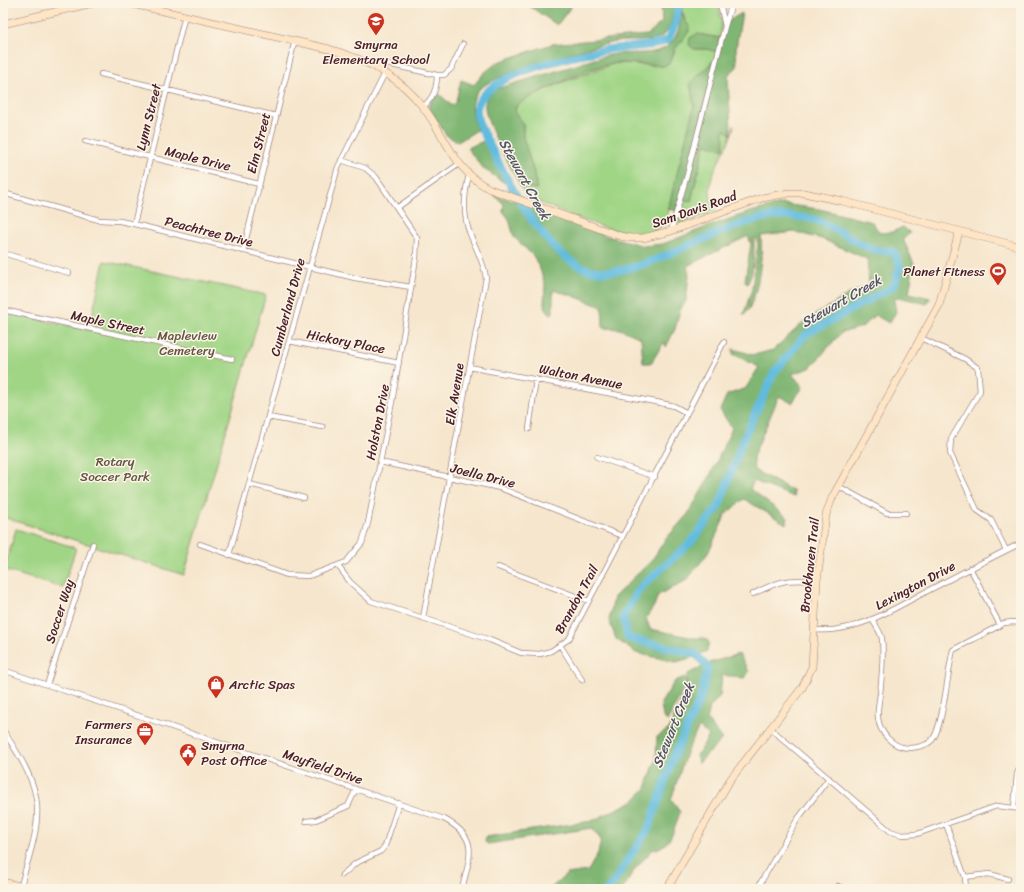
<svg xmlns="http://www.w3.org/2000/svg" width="1024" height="892" font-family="Sriracha,sans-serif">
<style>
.green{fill:#a0d586;stroke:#757a58}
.forest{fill:#80b673;stroke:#656a4f}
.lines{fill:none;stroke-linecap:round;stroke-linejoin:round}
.river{stroke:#61bbde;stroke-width:8}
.street-casing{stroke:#a0827c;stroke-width:6}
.secondary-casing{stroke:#a0827c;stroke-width:8}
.street{stroke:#fff;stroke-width:4.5}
.secondary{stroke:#fde5c5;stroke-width:7}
.labels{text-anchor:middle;stroke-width:3;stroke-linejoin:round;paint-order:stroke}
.poi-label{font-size:13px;fill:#4a1f2b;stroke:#fcf5e5;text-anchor:end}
.street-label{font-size:13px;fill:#4a1f2b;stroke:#fcf5e5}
.park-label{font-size:13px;fill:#645646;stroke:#fcf5e5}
.water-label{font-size:14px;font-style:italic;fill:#52566a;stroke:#fcf5e5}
</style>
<rect width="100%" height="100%" fill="#fcf5e5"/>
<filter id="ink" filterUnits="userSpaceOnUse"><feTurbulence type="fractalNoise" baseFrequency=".025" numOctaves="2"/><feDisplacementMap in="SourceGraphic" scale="8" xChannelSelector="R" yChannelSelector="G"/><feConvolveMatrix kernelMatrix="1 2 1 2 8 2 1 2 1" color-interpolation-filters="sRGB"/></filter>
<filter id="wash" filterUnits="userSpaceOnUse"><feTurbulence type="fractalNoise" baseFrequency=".012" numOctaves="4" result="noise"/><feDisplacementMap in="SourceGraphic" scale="16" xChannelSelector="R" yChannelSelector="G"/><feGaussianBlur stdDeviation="0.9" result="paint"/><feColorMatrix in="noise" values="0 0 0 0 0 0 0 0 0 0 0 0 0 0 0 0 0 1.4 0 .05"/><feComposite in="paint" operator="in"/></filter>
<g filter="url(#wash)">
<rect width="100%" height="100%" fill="#f6e6cd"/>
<path class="green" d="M684,3H718L722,22L720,38L697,34L694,49H707L717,52L713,61L690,83L694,106L666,222C658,230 652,233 642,234C617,236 550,208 526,196L521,187L537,189L534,173L523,137V125L515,112L516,106L525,99L566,81L616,63L663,66L672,60L675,49L689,30L682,11Z
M734,125C728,157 697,178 716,211L679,224L678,212L681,199L691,200L705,144L724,128L731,135Z
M104,261L266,295L184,575L3,517V312L89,330Z
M16,529L76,548L63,588L4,570Z"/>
<path class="forest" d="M525,3H574L557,25Z
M661,3H675C675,13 671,30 662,36C652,44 627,39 614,42C589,48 490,73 477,92C469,104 473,116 477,130L458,142L446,135L428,106L437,92L452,106L456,101L461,80L474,85L484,73L498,62L552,44L647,35L662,22Z
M682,11L685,22L689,25V31L675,49L669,64L663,66C648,65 633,62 617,63C596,65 533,93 516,106L515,112L523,125V137L534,173L537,189L521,187C512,169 483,121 485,104C486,96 491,93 496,89C518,82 541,76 563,69C581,64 597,57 616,54C633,52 658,57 671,43C679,34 680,22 682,11Z
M742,13L736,48L737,67L728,75C728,95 731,115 731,135L724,129V149L705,144L691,201L681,199L677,211L668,209L694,106L690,83L718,58L725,26L730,20Z
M697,34L720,38L717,52L707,49H694L689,45L690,38Z
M484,141L508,185L484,169L467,148Z
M494,195L528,205L607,236L644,246L663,244L709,226L750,212L782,204L819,209L872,222L880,233L892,232L903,227L910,233L903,239L914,264L909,293L930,298L927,304L899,297L894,300L896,312L889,323L875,315L862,327L841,333L810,368L792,374L803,387L792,403L779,396L753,457L754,470L793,491L794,497L754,481L750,489L788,518L786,524L744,499L726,514L708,553L687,580L658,595L654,606L646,618L650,629L694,638H705L709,642L707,651L691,658L676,662L636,653L616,639L609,620L614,597L652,560L665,540L688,514L710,476L732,428L720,410L727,395L746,388L759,367L733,354V349L754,355L773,350L804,322L849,294L869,285L867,259L822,239L794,232L761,236C763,255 758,304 743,316L752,289L758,244L756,238H754C754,252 755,272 747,284L745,281L751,244L748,236L687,266L689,275L686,301L680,310L675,329L666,347L664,342L651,363H643L641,338L620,329L603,328L602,307L568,294L553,290V313L550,314L544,305L545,284L540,269L534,257L514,237L509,219L503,211L504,204Z
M739,654L749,672L744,678L722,675L720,696L710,707L707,720L722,739L698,764L697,755L709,736L699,727L686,753L671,800L680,812C674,829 672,847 652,850L635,869L623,889H550L567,874L588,871L598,853L601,840L592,828L488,844L485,842L486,837L592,821L633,801L646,788L656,759L657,737L669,729L686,690L688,674L712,662Z
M685,677L687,681L685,687L667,721L663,717L661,703L675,681Z"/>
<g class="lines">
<path class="river" d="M607,889L613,883L649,828L674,756L701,697L708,668L696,654L628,638L623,616L640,588L691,542L719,506L743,440L774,373L805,335L894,286L900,266L894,252C887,251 879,251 873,249C853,242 836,227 816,220C808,217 795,217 786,216C756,215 726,230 699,241C670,253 627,276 595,271C543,263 501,167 479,124C478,119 476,113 477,108C483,73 581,54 611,49C632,46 649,48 668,40L676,21L679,3"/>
</g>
</g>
<g filter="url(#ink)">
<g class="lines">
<defs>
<path id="street" d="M720,3L725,26L732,3
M377,68L387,64L437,75H444L451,69L463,44
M101,74L276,116
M423,107C433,98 437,89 437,75
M85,141L259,184
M3,193L99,220L120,221L134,224L355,278L411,287
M398,207L459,164
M134,224L185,15
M671,231L687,175L725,26
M243,251L295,40
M3,253L69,273
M3,310L232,359
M921,338L965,359L978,368L980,391L951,439L950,453L977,510L991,520L1006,550
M289,341L399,363
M469,367L661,403L674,406L687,413
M268,417L323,427
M529,429L536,379
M597,457L655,477
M380,462L500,488L622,536
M249,484L304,498
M838,486L887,513H906
M200,544L287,575L309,576L346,562L362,543L368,523L392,402L416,258L417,238L376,177L365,168L341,160
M229,555L338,167L385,73
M338,566L350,582L371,601L490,640L521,653L540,654L551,651L569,639L724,342
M498,567L589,601
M970,568L1000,625
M753,594C781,580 786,579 817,581
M423,618L486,278C484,262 476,249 470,234C463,216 464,194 469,175
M872,619C875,625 881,632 882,639C884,657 882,675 880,694C879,701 877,711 878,718C880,733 892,747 908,748C915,748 926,746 931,741C943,731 948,668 953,650L1004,623L1013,622L1021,623
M815,630C859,634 899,605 937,586C965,571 993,557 1021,543
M560,645L582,680
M3,670L444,819C480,838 470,855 462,889
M47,685L93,544
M770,728L890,831L902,835L917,834L997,806L1021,809
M3,730C17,752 35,778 37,805C39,832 27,861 21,886
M1014,808L1017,774L1021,765
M306,821L316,820L348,806L356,789
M946,824L965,877L966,889
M342,875L356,863L381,851L385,846L399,803
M965,877L989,874L1008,879
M838,886L844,889
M757,889L797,820L829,778"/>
<path id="secondary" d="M128,3L329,49C365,59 400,77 423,107C446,136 454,171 490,189L620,236L631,238H643L671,231L762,198L789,193H804L842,201L1021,247
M3,24L93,3
M3,882L31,889
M667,889L730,780L802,688L812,667L817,581L826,515L832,498L939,305L959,232"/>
</defs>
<use href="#street" class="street-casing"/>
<use href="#secondary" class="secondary-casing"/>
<use href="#street" class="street"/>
<use href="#secondary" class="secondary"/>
</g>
</g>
<defs>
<symbol id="school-pin" viewBox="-11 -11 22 30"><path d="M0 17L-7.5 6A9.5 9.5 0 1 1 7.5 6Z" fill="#c8321e" stroke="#fcf5e5"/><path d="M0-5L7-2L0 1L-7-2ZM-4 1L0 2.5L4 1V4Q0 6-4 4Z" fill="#fff"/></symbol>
<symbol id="stadium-pin" viewBox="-11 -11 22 30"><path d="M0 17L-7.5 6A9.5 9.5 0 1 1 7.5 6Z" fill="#c8321e" stroke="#fcf5e5"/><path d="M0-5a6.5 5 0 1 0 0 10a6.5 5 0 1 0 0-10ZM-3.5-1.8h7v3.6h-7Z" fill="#fff"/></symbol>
<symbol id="shop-pin" viewBox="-11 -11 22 30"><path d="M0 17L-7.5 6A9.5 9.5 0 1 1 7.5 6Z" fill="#c8321e" stroke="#fcf5e5"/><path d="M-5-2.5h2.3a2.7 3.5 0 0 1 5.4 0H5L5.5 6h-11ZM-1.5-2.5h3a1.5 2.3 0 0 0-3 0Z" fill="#fff"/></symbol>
<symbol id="office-pin" viewBox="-11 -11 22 30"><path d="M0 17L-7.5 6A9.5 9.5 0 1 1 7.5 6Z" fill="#c8321e" stroke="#fcf5e5"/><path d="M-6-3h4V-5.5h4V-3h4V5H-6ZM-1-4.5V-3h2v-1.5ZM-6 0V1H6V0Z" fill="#fff"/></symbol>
<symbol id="civic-pin" viewBox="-11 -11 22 30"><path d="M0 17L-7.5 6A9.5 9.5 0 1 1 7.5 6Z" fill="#c8321e" stroke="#fcf5e5"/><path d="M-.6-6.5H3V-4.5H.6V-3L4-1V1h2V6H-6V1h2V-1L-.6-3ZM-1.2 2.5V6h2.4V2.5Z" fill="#fff"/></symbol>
</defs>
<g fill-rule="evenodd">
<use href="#school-pin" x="366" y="11" width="20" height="27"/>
<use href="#stadium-pin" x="988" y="261" width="20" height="27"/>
<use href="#shop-pin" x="206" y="674" width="20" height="27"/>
<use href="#office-pin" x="135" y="721" width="20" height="27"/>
<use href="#civic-pin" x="178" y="742" width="20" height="27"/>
</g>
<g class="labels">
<g class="poi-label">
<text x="376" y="49" text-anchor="middle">Smyrna<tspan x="376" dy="15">Elementary School</tspan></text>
<text x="985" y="276">Planet Fitness</text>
<text x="229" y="689" text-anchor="start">Arctic Spas</text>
<text x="132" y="729">Farmers<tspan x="132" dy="15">Insurance</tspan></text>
<text x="201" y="750" text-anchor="start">Smyrna<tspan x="201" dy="15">Post Office</tspan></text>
</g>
<g class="street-label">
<text transform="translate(148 117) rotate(-76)" y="5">Lynn Street</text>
<text transform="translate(258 143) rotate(-76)" y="5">Elm Street</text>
<text transform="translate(198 158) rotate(14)" y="5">Maple Drive</text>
<text transform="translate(694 209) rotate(-19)" y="5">Sam Davis Road</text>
<text transform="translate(209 231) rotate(14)" y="5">Peachtree Drive</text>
<text transform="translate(287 307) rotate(-75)" y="5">Cumberland Drive</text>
<text transform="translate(108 322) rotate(12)" y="5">Maple Street</text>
<text transform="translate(346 341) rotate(11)" y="5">Hickory Place</text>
<text transform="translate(581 376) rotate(11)" y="5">Walton Avenue</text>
<text transform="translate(454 394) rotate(-81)" y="5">Elk Avenue</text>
<text transform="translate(377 422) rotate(-79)" y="5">Holston Drive</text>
<text transform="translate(483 475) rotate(14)" y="5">Joella Drive</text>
<text transform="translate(809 565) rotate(-84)" y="5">Brookhaven Trail</text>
<text transform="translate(915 585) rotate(-28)" y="5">Lexington Drive</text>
<text transform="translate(576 599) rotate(-61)" y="5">Brandon Trail</text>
<text transform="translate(59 611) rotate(-72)" y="5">Soccer Way</text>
<text transform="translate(323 766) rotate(19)" y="5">Mayfield Drive</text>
</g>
<g class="park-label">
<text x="187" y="340">Mapleview<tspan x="187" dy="15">Cemetery</tspan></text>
<text x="115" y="466">Rotary<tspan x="115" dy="15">Soccer Park</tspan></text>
</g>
<g class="water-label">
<text transform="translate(525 179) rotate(61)" y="5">Stewart Creek</text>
<text transform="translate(841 301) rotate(-30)" y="5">Stewart Creek</text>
<text transform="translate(673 725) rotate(-68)" y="5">Stewart Creek</text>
</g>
</g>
<rect width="1024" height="892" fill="none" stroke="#fcf5e5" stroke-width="16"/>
</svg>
